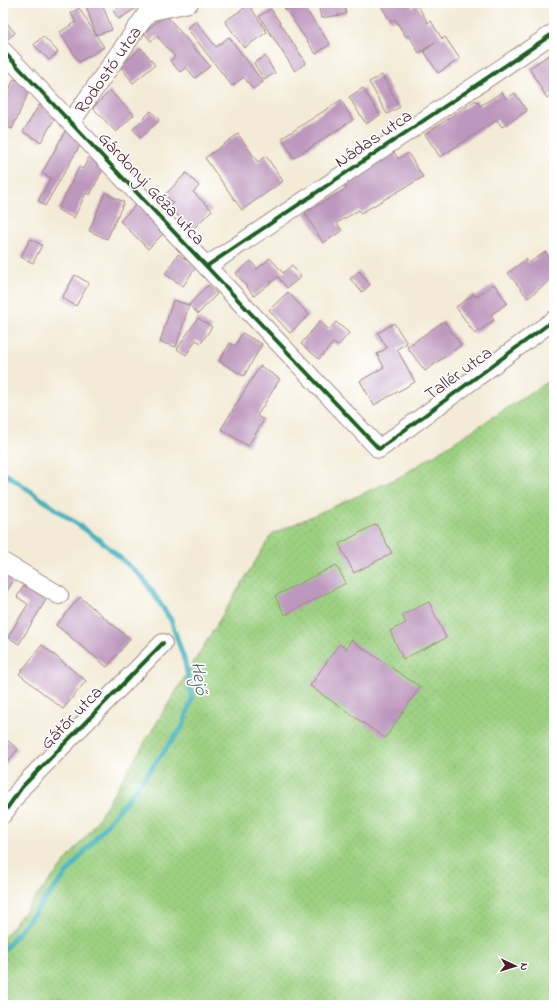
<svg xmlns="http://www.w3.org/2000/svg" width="557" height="1008" font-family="'Indie Flower',sans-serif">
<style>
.grass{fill:url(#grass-dots);stroke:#747856}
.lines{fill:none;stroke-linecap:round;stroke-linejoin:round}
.stream{stroke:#43b2be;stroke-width:5}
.building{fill:#bd98be}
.minor-casing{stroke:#9e8580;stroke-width:20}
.minor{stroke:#fff;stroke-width:18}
.cycleway-casing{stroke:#fff;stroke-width:6}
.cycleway{stroke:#1b5e20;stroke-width:4}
.labels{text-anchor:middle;stroke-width:3.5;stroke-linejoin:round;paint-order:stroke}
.street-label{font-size:18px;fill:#4a1f2b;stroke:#fff}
.water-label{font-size:19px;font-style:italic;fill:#47616d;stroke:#fff}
</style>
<defs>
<pattern id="grass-dots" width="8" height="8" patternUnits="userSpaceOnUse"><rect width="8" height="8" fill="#9dd182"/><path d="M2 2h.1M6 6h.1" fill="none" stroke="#89b370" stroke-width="1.8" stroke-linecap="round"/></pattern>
</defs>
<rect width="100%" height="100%" fill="#fff"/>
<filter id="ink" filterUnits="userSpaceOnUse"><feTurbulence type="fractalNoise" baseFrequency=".025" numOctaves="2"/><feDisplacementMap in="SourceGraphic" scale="8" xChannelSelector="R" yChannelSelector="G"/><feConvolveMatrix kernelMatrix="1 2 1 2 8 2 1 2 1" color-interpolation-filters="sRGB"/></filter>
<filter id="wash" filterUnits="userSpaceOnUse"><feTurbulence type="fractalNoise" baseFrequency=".012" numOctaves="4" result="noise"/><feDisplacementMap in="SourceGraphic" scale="16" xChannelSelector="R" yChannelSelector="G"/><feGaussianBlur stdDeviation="0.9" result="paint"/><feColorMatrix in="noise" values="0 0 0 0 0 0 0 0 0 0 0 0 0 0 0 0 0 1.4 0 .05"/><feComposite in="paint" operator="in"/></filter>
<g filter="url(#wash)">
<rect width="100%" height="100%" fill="#f3ebd6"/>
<path class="grass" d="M554,378V1005H3V938L92,829L272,534L400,477Z"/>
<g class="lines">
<path class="stream" d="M3,472L100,540L143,578L171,620L185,662L192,698L183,726L135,790L3,951"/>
</g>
<g id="blocks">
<path class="building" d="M85,3H102L112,30L96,35L104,47L79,62L60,32L76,22L71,13L79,8L96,35Z
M126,3H144L119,19L113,11Z
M281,3H301L330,44L316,54Z
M318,3H344L346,14L321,18Z
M383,3H410L413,8L418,6L428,23L431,21L442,39L445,37L460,59L438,73L424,51L436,42L419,53L409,35L406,37L395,19L391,22L380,4Z
M249,5L267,32L244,48L225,21Z
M271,9L306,63L295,71L259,16Z
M165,14L210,66L195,78L186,67L180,72L170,61L175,57L157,36L151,41L144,33Z
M3,18L15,33L3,43Z
M196,21L216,47L229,37L263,82L253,89L244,77L232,86L187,28Z
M43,36L58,52L49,60L34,45Z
M141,48L155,65L133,83L120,66Z
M554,52V94L547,98L529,68Z
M265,56L275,73L264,80L254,63Z
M382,75L400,107L387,114L369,82Z
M14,79L31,87L12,129L3,125V103Z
M363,88L380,115L366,124L349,97Z
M110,91L134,115L116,132L93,108Z
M502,92L506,99L515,93L527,111L502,127L497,120L440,157L425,134L476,100L480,106Z
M341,100L353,120L294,158L282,138Z
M39,105L56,116L41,142L23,132Z
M151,111L159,120L141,138L133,129Z
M66,130L83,140L45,206L38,201L51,178L42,173Z
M238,134L258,162L266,156L283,181L242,210L205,158Z
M394,152L398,159L408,153L423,177L361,213L359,210L337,223L342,231L323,243L305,213L347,188L344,184Z
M90,155L106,163L90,195L86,193L74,218L58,210L79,167L83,169Z
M186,173L199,186L193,192L212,210L192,230L169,207L173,203L165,195Z
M105,193L124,202L107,239L89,231Z
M138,203L165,232L148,249L120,221Z
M30,239L42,245L33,263L21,257Z
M545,252L554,264V277L528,298L508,273L526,259L529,263Z
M178,254L196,267L183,286L165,274Z
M270,258L283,273L292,265L301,277L287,288L278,277L254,296L236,273L251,261L257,269Z
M359,271L370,285L362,292L350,279Z
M75,275L89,283L76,306L62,298Z
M494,284L507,303L491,315L494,320L475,334L456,307L474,294L476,297Z
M208,285L217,294L198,314L189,305Z
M288,292L309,315L290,333L269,310Z
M173,300L189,305L176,347L160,342Z
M198,318L212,327L201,343L196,340L186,355L177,349Z
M320,321L329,330L336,322L349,333L338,346L333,343L319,359L301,344Z
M444,321L461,345L425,371L407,347Z
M394,323L407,343L397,349L415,382L374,405L360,381L384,367L377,354L387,348L378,333Z
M242,333L262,344L244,376L219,361L230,343L235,346Z
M260,366L280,379L257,416L264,420L248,446L221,429Z
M376,524L392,553L354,573L339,544Z
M336,565L346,583L285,615L275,596Z
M3,570L15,578L3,597Z
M26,582L49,595L19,644L8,637L28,604L17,597Z
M80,597L130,639L107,667L56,625Z
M429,602L446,638L403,659L390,631L406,623L402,615Z
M351,640L420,687L385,738L310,686L339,644L346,649Z
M42,645L86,681L63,709L19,674Z
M3,737L18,749L3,768Z"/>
</g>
</g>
<g filter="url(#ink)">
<use href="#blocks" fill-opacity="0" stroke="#9e8580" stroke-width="1"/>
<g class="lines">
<defs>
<g id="minor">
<path d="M3,51L379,449L554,320"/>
<path id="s1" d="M71,122L148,12L189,3"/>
<path d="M207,266L554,33"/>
<path d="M3,562L59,595"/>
<path d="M3,814L22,787L163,643"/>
</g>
</defs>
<use href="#minor" class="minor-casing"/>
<use href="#minor" class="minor"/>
<defs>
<path id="cycleway" d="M3,51L379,449L554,320
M207,266L554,33
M3,814L22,787L163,643"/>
</defs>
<use href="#cycleway" class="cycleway-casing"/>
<use href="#cycleway" class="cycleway"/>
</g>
</g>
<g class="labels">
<g class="street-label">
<text dy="6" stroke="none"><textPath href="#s1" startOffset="64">Rodostó utca</textPath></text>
<text transform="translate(373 138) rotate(-34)" y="6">Nádas utca</text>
<text transform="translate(152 188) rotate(47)" y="6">Gárdonyi Géza utca</text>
<text transform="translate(458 373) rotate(-36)" y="6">Tallér utca</text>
<text transform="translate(71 717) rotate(-46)" y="6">Gátőr utca</text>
</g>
<g class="water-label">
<text transform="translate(201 678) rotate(82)" y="7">Hejő</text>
</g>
</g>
<rect width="557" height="1008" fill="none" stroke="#fff" stroke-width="16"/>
<g transform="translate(515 966) rotate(94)" stroke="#ffffff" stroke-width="3" paint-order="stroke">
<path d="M0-3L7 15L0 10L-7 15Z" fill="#4a1f2b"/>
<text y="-6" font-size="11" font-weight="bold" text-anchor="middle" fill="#4a1f2b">N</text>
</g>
</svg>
